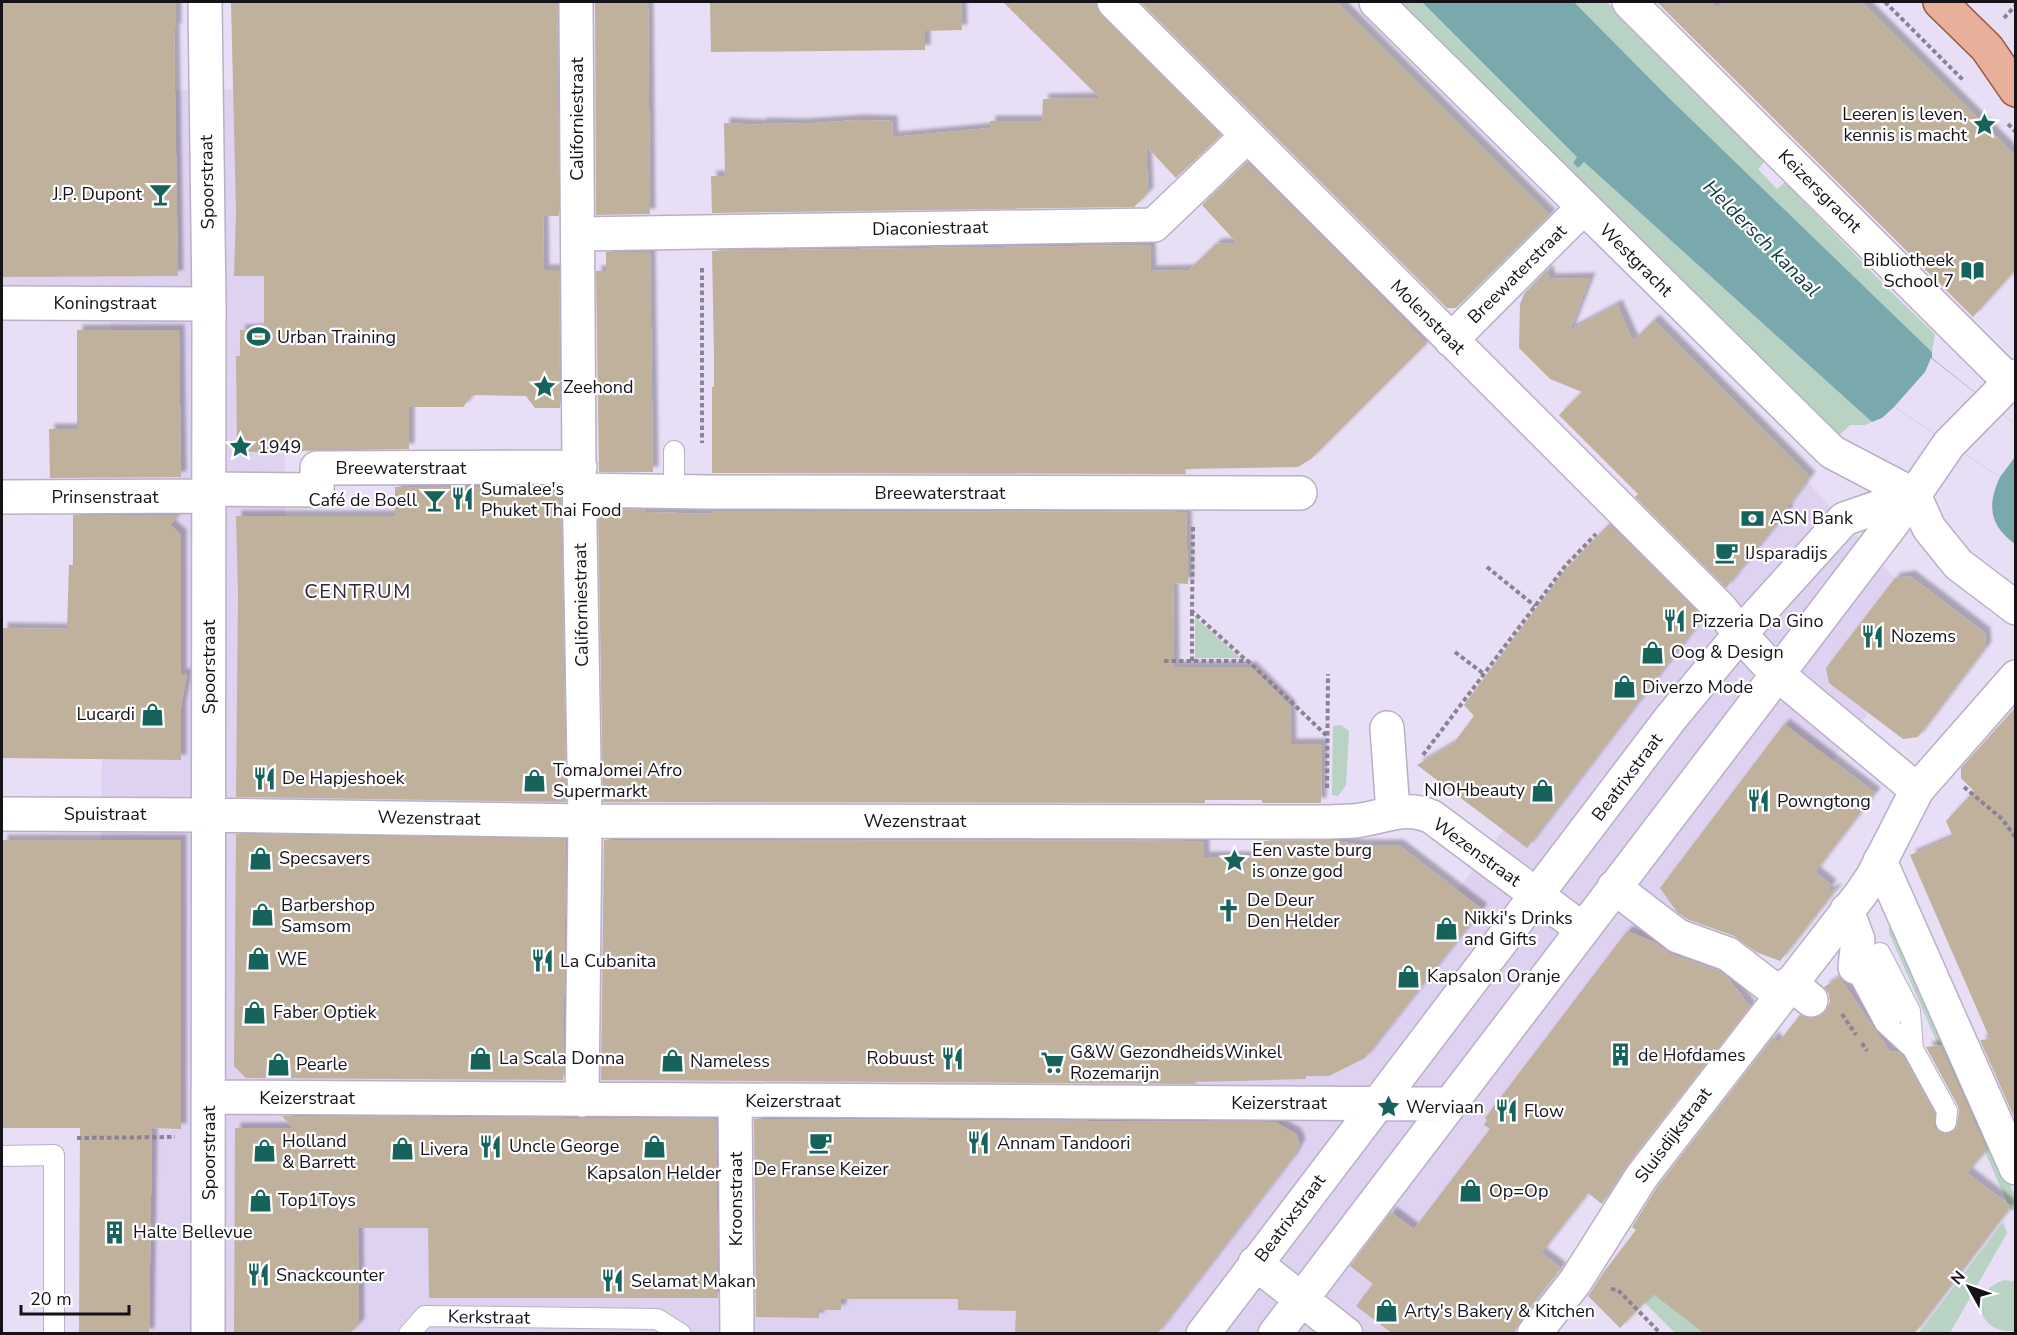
<svg xmlns="http://www.w3.org/2000/svg" width="2017" height="1335" font-family="'Nunito Sans',sans-serif">
<style>
.built{fill:#ded2f0}
.green{fill:#b8d3c3}
.water{fill:#7aa9ad}
.pier{fill:#e8def5}
.building{fill:#c0b19d;filter:url(#shadow)}
.lines{fill:none;stroke-linecap:round;stroke-linejoin:round}
.lane-casing{stroke:#b9b0c6;stroke-width:22}
.street-casing{stroke:#b9b0c6;stroke-width:36}
.secondary-casing{stroke:#b9b0c6;stroke-width:36}
.primary-casing{stroke:#945742;stroke-width:36}
.path{stroke:#8b8394;stroke-width:4;stroke-dasharray:4.5 3;stroke-linecap:butt}
.lane{stroke:#fff;stroke-width:20}
.street{stroke:#fff;stroke-width:33}
.secondary{stroke:#fff;stroke-width:33}
.primary{stroke:#e8b09b;stroke-width:33}
.labels{text-anchor:middle;stroke-width:4.5;stroke-linejoin:round;paint-order:stroke}
.poi-label{font-size:18px;fill:#16121a;stroke:#fff;text-anchor:start}
.street-label{font-size:18px;fill:#16121a;stroke:#fff}
.water-label{font-size:20px;font-style:italic;fill:#0d3c3f;stroke:#fff}
.neighbourhood-label{font-size:20px;letter-spacing:1.5px;fill:#2f2739;stroke:#fff}
</style>
<defs>
<filter id="shadow"><feDropShadow dx="5.5" dy="-5.5" stdDeviation="1.5" flood-color="#0004"/></filter>
</defs>
<rect width="100%" height="100%" fill="#e8def5"/>
<path class="built" d="M281,89L288,778L638,780L641,1040L1349,1033L1783,462L1807,481L1936,624L1397,1333H91L111,291H2V238L109,240L112,91Z"/>
<path class="green" d="M1385,2H1422L1578,157L1573,163L1578,168L1584,162L1872,422L1865,425H1850L1834,441Z
M1574,2H1607L1765,161L1758,169L1777,189L1785,182L1890,291L1935,334L1932,352L1668,97Z
M1195,617L1240,658H1195Z
M1341,725L1349,731L1346,785L1338,796L1332,795L1333,726Z
M1894,917L2015,1196V1209L2011,1211L1889,933V928Z
M2003,1222L2007,1233L1950,1333H1919Z
M1631,1277L1705,1333H1675L1626,1284Z
M2005,1280L2016,1282L2015,1331C1978,1335 1966,1291 2005,1280Z"/>
<path class="water" d="M1422,2H1574L1668,97L1932,352V358L2015,424V544C1989,525 1987,505 2000,477L1894,407L1882,418L1872,422L1584,162L1578,168L1573,163L1577,157Z"/>
<path class="pier" d="M1931,358L2015,424V457L2000,477L1894,407L1925,372Z"/>
<path class="building" d="M2,2H176V29H174L178,276L2,277Z
M231,2H557L559,216H543L544,270H559L560,408H535L526,396L473,395L463,407H409V449L243,452V448L237,447L236,356H240V330L264,329V276H234L236,212Z
M595,2H648L650,214L596,215Z
M710,2H961L962,30L925,31V50L711,52Z
M1003,2H1096V7L1101,15L1221,135L1176,178L1146,146L1148,193L1134,207L712,213L711,176H725L724,123L761,125V123L801,124L858,120L892,121L893,137L990,128V121H1042L1043,99L1100,98Z
M1140,2H1337L1550,215L1456,308H1447Z
M1657,2H1710L1717,8L1724,2H1862L2016,156V269L1973,317Z
M1247,162L1427,343L1311,459L1298,467L1185,469L1186,474L712,473V387H714V354L712,251L1150,245L1151,271L1189,270L1216,244L1237,243L1202,205Z
M606,252H650L653,472H599L596,271H606Z
M1547,270L1550,279L1590,278L1570,330L1617,305L1633,341L1654,320L1810,477L1786,509L1788,510L1726,588L1635,497L1638,494L1559,415L1582,392L1550,379L1519,348L1520,304L1524,294Z
M77,330H179L181,477L50,478L49,429H77Z
M395,487H561L566,802L236,797L238,594L236,516H395Z
M598,509L646,510V512L712,514V511L1186,512L1188,584L1173,583L1174,667H1251L1290,706L1291,744H1322L1321,803H1262V800H1205V803L603,802Z
M73,515H179L170,525L181,535V674H187L181,707V760L2,758V628L67,629L69,565H73Z
M1609,524L1702,616V619L1527,848L1417,765L1453,744L1474,716L1464,705L1564,571Z
M1910,576L1985,633L1986,647L1918,737L1903,739L1829,683L1826,668L1895,578Z
M2016,707V1115L2014,1117L1980,1040L1990,1039L1910,855L1953,837L1946,821L1974,791L1961,778V768Z
M1784,724L1875,793L1815,872L1831,885L1826,893L1837,888L1780,961L1756,952L1734,936L1687,919L1677,912L1660,888Z
M236,834L566,839L563,1080L246,1078L234,1066Z
M2,840H181V1129L152,1128L149,1334H79L80,1128H2Z
M604,840L1204,841V857H1264L1263,841L1332,840L1359,845H1398L1482,909L1365,1058L1329,1076H1306V1079L1194,1082L1198,1084L601,1080Z
M1627,931L1654,942L1671,954L1719,971L1728,978L1750,1007L1627,1165L1602,1204L1588,1193L1541,1253L1561,1268L1519,1322L1514,1334H1393L1356,1306L1373,1284L1350,1266L1391,1212L1414,1229L1490,1129L1484,1125L1487,1120L1485,1118Z
M1839,977L1890,1052L1898,1051L1903,1056L1935,1114V1128L1940,1132L1946,1134L1952,1133L1956,1128L1959,1112L1958,1106L1926,1047L1941,1045L1987,1149L1967,1173L2011,1206L1914,1334H1705L1653,1294L1620,1328L1588,1296L1604,1272L1636,1230L1632,1227L1657,1187L1773,1037L1778,1043L1800,1015L1809,1019L1817,1018L1825,1012L1830,1002L1829,994L1824,987Z
M282,1116L716,1119L718,1298H429L428,1228H358L359,1324L349,1334H234L235,1128H293Z
M754,1119L1275,1122L1296,1134L1300,1144L1293,1157L1157,1334H1015L1016,1311L958,1310V1299H841V1310H819V1318L756,1317Z"/>
<g class="lines">
<defs>
<path id="lane" d="M674,451V492
M1880,953L1910,1011L1913,1049
M1867,960L1896,1013
M1855,967L1885,1023L1913,1049L1947,1111L1946,1122
M2,1156L54,1155V1334
M409,1334L425,1316L657,1319L681,1334"/>
<path id="street" d="M205,2L209,304L208,1334
M576,2L579,471L585,821L582,1100
M1114,2L1721,609L1740,634L1776,673L1917,790
M1376,2L1832,452L1914,495
M1629,2L2010,382
M578,234L1154,225L1247,136
M2,303L209,304
M1451,340L1583,208
M209,489L317,490V468L580,467
M580,490L708,492L1300,493
M2,497L209,496
M1387,728L1393,812
M2,814L209,815L585,821L1327,822C1339,821 1350,822 1361,820C1388,816 1405,805 1432,817L1582,929
M1880,861L2016,1168
M1614,887L1678,936L1728,954L1781,995
M1847,910L1858,940L1855,967
M1790,983L1811,1000
M208,1097L1450,1104
M735,1100L737,1334
M1255,1263L1346,1334
M1203,1334L1670,719L1740,634L1844,519L1914,495
M1275,1334L1914,495
M1534,1334L1575,1282L1642,1176L1860,895L1873,876L1917,790L2016,677"/>
<path id="secondary" d="M2016,376L1949,444L1914,495L1929,528L1958,564L2016,608"/>
<path id="primary" d="M1940,2L1987,48L2016,90"/>
</defs>
<use href="#lane" class="lane-casing"/>
<use href="#street" class="street-casing"/>
<use href="#secondary" class="secondary-casing"/>
<use href="#primary" class="primary-casing"/>
<path class="path" d="M1885,2L1964,81
M2004,18L2016,5
M2008,124L2016,132
M702,268V443
M1193,527L1192,611L1247,661
M1487,567L1535,606
M1455,652L1484,674
M1164,661H1248L1327,736
M1192,661V611
M1423,755L1566,565L1596,534
M1964,787L2002,819L2016,838
M1327,788L1328,674
M1842,1014L1856,1035
M1862,1043L1867,1051
M77,1138L175,1137
M1611,1289L1618,1290L1661,1334"/>
<use href="#lane" class="lane"/>
<use href="#street" class="street"/>
<use href="#secondary" class="secondary"/>
<use href="#primary" class="primary"/>
</g>
<defs>
<symbol id="sight-bare" viewBox="-9 -9 18 18"><path d="M0-6L1.8-2.2L6-1.7L2.9 1.2L3.7 5.4L0 3.3L-3.7 5.4L-2.9 1.2L-6-1.7L-1.8-2.2Z" fill="#16635c" stroke="#fff" stroke-width="2.5" paint-order="stroke"/></symbol>
<symbol id="bar-bare" viewBox="-9 -9 18 18"><path d="M-6-5H6L.8 .8V4.5H3.5V6h-7V4.5H-.8V.8Z" fill="#16635c" stroke="#fff" stroke-width="2.5" paint-order="stroke"/></symbol>
<symbol id="library-bare" viewBox="-9 -9 18 18"><path d="M-6-4Q-3-5.5-.7-3.5V5Q-3 3-6 4ZM6-4Q3-5.5 .7-3.5V5Q3 3 6 4Z" fill="#16635c" stroke="#fff" stroke-width="2.5" paint-order="stroke"/></symbol>
<symbol id="stadium-bare" viewBox="-9 -9 18 18"><path d="M0-5a6.5 5 0 1 0 0 10a6.5 5 0 1 0 0-10ZM-3.5-1.8h7v3.6h-7Z" fill="#16635c" stroke="#fff" stroke-width="2.5" paint-order="stroke"/></symbol>
<symbol id="restaurant-bare" viewBox="-9 -9 18 18"><path d="M-5-6h1v4h1v-4h1v4h1v-4h1v5L-1.5 .5V6h-2V.5L-5-1ZM5-6V6H3V1.5H1.5Q1.5-4 5-6Z" fill="#16635c" stroke="#fff" stroke-width="2.5" paint-order="stroke"/></symbol>
<symbol id="bank-bare" viewBox="-9 -9 18 18"><path d="M-6-4H6V4H-6ZM0-2.3a2.3 2.3 0 1 0 0 4.6a2.3 2.3 0 1 0 0-4.6Z" fill="#16635c" stroke="#fff" stroke-width="2.5" paint-order="stroke"/></symbol>
<symbol id="cafe-bare" viewBox="-9 -9 18 18"><path d="M-5.5-4.5H6V0H3Q3 3.5 0 3.5H-2.5Q-5.5 3.5-5.5 0ZM3-3.2v2h1.7v-2ZM-6 4.5H4V6H-6Z" fill="#16635c" stroke="#fff" stroke-width="2.5" paint-order="stroke"/></symbol>
<symbol id="shop-bare" viewBox="-9 -9 18 18"><path d="M-5-2.5h2.3a2.7 3.5 0 0 1 5.4 0H5L5.5 6h-11ZM-1.5-2.5h3a1.5 2.3 0 0 0-3 0Z" fill="#16635c" stroke="#fff" stroke-width="2.5" paint-order="stroke"/></symbol>
<symbol id="church-bare" viewBox="-9 -9 18 18"><path d="M-1.2-6h2.4v3.5h3.3v2.4h-3.3V6h-2.4V-.1h-3.3v-2.4h3.3Z" fill="#16635c" stroke="#fff" stroke-width="2.5" paint-order="stroke"/></symbol>
<symbol id="building-bare" viewBox="-9 -9 18 18"><path d="M-4-6H4V6H1V3H-1V6H-4ZM-2.5-4.3h1.7v1.8h-1.7ZM.8-4.3h1.7v1.8H.8ZM-2.5-1h1.7V.8h-1.7ZM.8-1h1.7V.8H.8Z" fill="#16635c" stroke="#fff" stroke-width="2.5" paint-order="stroke"/></symbol>
<symbol id="supermarket-bare" viewBox="-9 -9 18 18"><path d="M-6-5.5h2.5l.6 2H6L4.5 2H-2.5L-4.4-4H-6ZM-1.5 3.2a1.3 1.3 0 1 0 .1 0ZM3 3.2a1.3 1.3 0 1 0 .1 0Z" fill="#16635c" stroke="#fff" stroke-width="2.5" paint-order="stroke"/></symbol>
</defs>
<g fill-rule="evenodd">
<use href="#sight-bare" x="1968" y="108" width="33" height="33"/>
<use href="#bar-bare" x="144" y="178" width="33" height="33"/>
<use href="#library-bare" x="1956" y="254" width="33" height="33"/>
<use href="#stadium-bare" x="242" y="320" width="33" height="33"/>
<use href="#sight-bare" x="528" y="370" width="33" height="33"/>
<use href="#sight-bare" x="224" y="430" width="33" height="33"/>
<use href="#restaurant-bare" x="446" y="482" width="33" height="33"/>
<use href="#bar-bare" x="418" y="484" width="33" height="33"/>
<use href="#bank-bare" x="1736" y="502" width="33" height="33"/>
<use href="#cafe-bare" x="1710" y="536" width="33" height="33"/>
<use href="#restaurant-bare" x="1658" y="604" width="33" height="33"/>
<use href="#restaurant-bare" x="1856" y="620" width="33" height="33"/>
<use href="#shop-bare" x="1636" y="636" width="33" height="33"/>
<use href="#shop-bare" x="1608" y="670" width="33" height="33"/>
<use href="#shop-bare" x="136" y="698" width="33" height="33"/>
<use href="#restaurant-bare" x="248" y="762" width="33" height="33"/>
<use href="#shop-bare" x="518" y="764" width="33" height="33"/>
<use href="#shop-bare" x="1526" y="774" width="33" height="33"/>
<use href="#restaurant-bare" x="1742" y="784" width="33" height="33"/>
<use href="#shop-bare" x="244" y="842" width="33" height="33"/>
<use href="#sight-bare" x="1218" y="844" width="33" height="33"/>
<use href="#church-bare" x="1212" y="894" width="33" height="33"/>
<use href="#shop-bare" x="246" y="898" width="33" height="33"/>
<use href="#shop-bare" x="1430" y="912" width="33" height="33"/>
<use href="#shop-bare" x="242" y="942" width="33" height="33"/>
<use href="#restaurant-bare" x="526" y="944" width="33" height="33"/>
<use href="#shop-bare" x="1392" y="960" width="33" height="33"/>
<use href="#shop-bare" x="238" y="996" width="33" height="33"/>
<use href="#building-bare" x="1604" y="1038" width="33" height="33"/>
<use href="#shop-bare" x="464" y="1042" width="33" height="33"/>
<use href="#restaurant-bare" x="936" y="1042" width="33" height="33"/>
<use href="#shop-bare" x="656" y="1044" width="33" height="33"/>
<use href="#supermarket-bare" x="1036" y="1046" width="33" height="33"/>
<use href="#shop-bare" x="262" y="1048" width="33" height="33"/>
<use href="#sight-bare" x="1372" y="1090" width="33" height="33"/>
<use href="#restaurant-bare" x="1490" y="1094" width="33" height="33"/>
<use href="#cafe-bare" x="804" y="1126" width="33" height="33"/>
<use href="#restaurant-bare" x="962" y="1126" width="33" height="33"/>
<use href="#restaurant-bare" x="474" y="1130" width="33" height="33"/>
<use href="#shop-bare" x="638" y="1130" width="33" height="33"/>
<use href="#shop-bare" x="386" y="1132" width="33" height="33"/>
<use href="#shop-bare" x="248" y="1134" width="33" height="33"/>
<use href="#shop-bare" x="1454" y="1174" width="33" height="33"/>
<use href="#shop-bare" x="244" y="1184" width="33" height="33"/>
<use href="#building-bare" x="98" y="1216" width="33" height="33"/>
<use href="#restaurant-bare" x="242" y="1258" width="33" height="33"/>
<use href="#restaurant-bare" x="596" y="1264" width="33" height="33"/>
<use href="#shop-bare" x="1370" y="1294" width="33" height="33"/>
</g>
<g class="labels">
<g class="poi-label">
<text x="1967" y="120" text-anchor="end">Leeren is leven,<tspan x="1967" dy="21">kennis is macht</tspan></text>
<text x="142" y="200" text-anchor="end">J.P. Dupont</text>
<text x="1954" y="266" text-anchor="end">Bibliotheek<tspan x="1954" dy="21">School 7</tspan></text>
<text x="277" y="343">Urban Training</text>
<text x="563" y="393">Zeehond</text>
<text x="258" y="453">1949</text>
<text x="481" y="495">Sumalee's<tspan x="481" dy="21">Phuket Thai Food</tspan></text>
<text x="417" y="506" text-anchor="end">Café de Boell</text>
<text x="1770" y="524">ASN Bank</text>
<text x="1745" y="559">IJsparadijs</text>
<text x="1692" y="627">Pizzeria Da Gino</text>
<text x="1891" y="642">Nozems</text>
<text x="1671" y="658">Oog &amp; Design</text>
<text x="1642" y="693">Diverzo Mode</text>
<text x="135" y="720" text-anchor="end">Lucardi</text>
<text x="553" y="776">TomaJomei Afro<tspan x="553" dy="21">Supermarkt</tspan></text>
<text x="282" y="784">De Hapjeshoek</text>
<text x="1525" y="796" text-anchor="end">NIOHbeauty</text>
<text x="1777" y="807">Powngtong</text>
<text x="1252" y="856">Een vaste burg<tspan x="1252" dy="21">is onze god</tspan></text>
<text x="279" y="864">Specsavers</text>
<text x="1247" y="906">De Deur<tspan x="1247" dy="21">Den Helder</tspan></text>
<text x="281" y="911">Barbershop<tspan x="281" dy="21">Samsom</tspan></text>
<text x="1464" y="924">Nikki's Drinks<tspan x="1464" dy="21">and Gifts</tspan></text>
<text x="277" y="965">WE</text>
<text x="560" y="967">La Cubanita</text>
<text x="1427" y="982">Kapsalon Oranje</text>
<text x="273" y="1018">Faber Optiek</text>
<text x="1070" y="1058">G&amp;W GezondheidsWinkel<tspan x="1070" dy="21">Rozemarijn</tspan></text>
<text x="1638" y="1061">de Hofdames</text>
<text x="499" y="1064">La Scala Donna</text>
<text x="934" y="1064" text-anchor="end">Robuust</text>
<text x="690" y="1067">Nameless</text>
<text x="296" y="1070">Pearle</text>
<text x="1406" y="1113">Werviaan</text>
<text x="1524" y="1117">Flow</text>
<text x="282" y="1147">Holland<tspan x="282" dy="21">&amp; Barrett</tspan></text>
<text x="997" y="1149">Annam Tandoori</text>
<text x="509" y="1152">Uncle George</text>
<text x="420" y="1155">Livera</text>
<text x="821" y="1175" text-anchor="middle">De Franse Keizer</text>
<text x="654" y="1179" text-anchor="middle">Kapsalon Helder</text>
<text x="1489" y="1197">Op=Op</text>
<text x="278" y="1206">Top1Toys</text>
<text x="133" y="1238">Halte Bellevue</text>
<text x="276" y="1281">Snackcounter</text>
<text x="631" y="1287">Selamat Makan</text>
<text x="1404" y="1317">Arty's Bakery &amp; Kitchen</text>
</g>
<g class="street-label">
<text transform="translate(577 119) rotate(-90)" y="6">Californiestraat</text>
<text transform="translate(207 182) rotate(-91)" y="6">Spoorstraat</text>
<text transform="translate(1820 191) rotate(45)" y="6">Keizersgracht</text>
<text transform="translate(930 228) rotate(-1)" y="6">Diaconiestraat</text>
<text transform="translate(1636 260) rotate(45)" y="6">Westgracht</text>
<text transform="translate(1517 274) rotate(-45)" y="6">Breewaterstraat</text>
<text x="105" y="309">Koningstraat</text>
<text transform="translate(1428 317) rotate(45)" y="6">Molenstraat</text>
<text x="401" y="474">Breewaterstraat</text>
<text x="940" y="499">Breewaterstraat</text>
<text x="105" y="503">Prinsenstraat</text>
<text transform="translate(581 605) rotate(-91)" y="6">Californiestraat</text>
<text transform="translate(209 667) rotate(-90)" y="6">Spoorstraat</text>
<text transform="translate(1627 777) rotate(-53)" y="6">Beatrixstraat</text>
<text x="105" y="820">Spuistraat</text>
<text transform="translate(429 818) rotate(1)" y="6">Wezenstraat</text>
<text x="915" y="827">Wezenstraat</text>
<text transform="translate(1477 852) rotate(36)" y="6">Wezenstraat</text>
<text x="307" y="1104">Keizerstraat</text>
<text x="793" y="1107">Keizerstraat</text>
<text x="1279" y="1109">Keizerstraat</text>
<text transform="translate(1673 1135) rotate(-53)" y="6">Sluisdijkstraat</text>
<text transform="translate(209 1153) rotate(-90)" y="6">Spoorstraat</text>
<text transform="translate(736 1199) rotate(-90)" y="6">Kroonstraat</text>
<text transform="translate(1290 1218) rotate(-53)" y="6">Beatrixstraat</text>
<text transform="translate(489 1317) rotate(1)" y="6">Kerkstraat</text>
</g>
<g class="water-label">
<text transform="translate(1762 238) rotate(45)" y="7">Heldersch kanaal</text>
</g>
<g class="neighbourhood-label">
<text x="358" y="598">CENTRUM</text>
</g>
</g>
<rect width="2017" height="1335" fill="none" stroke="#16121a" stroke-width="6"/>
<g transform="translate(1969 1287) rotate(310)" stroke="#ffffff" stroke-width="4.5" paint-order="stroke">
<path d="M0-4.5L10 22L0 15L-10 22Z" fill="#16121a"/>
<text y="-9" font-size="16" font-weight="bold" text-anchor="middle" fill="#16121a">N</text>
</g>
<path d="M21 1305v9h108v-9" fill="none" stroke="#16121a" stroke-width="3"/>
<text x="30" y="1305" font-size="18" fill="#16121a" stroke="#ffffff" stroke-width="4.5" paint-order="stroke">20 m</text>
</svg>
